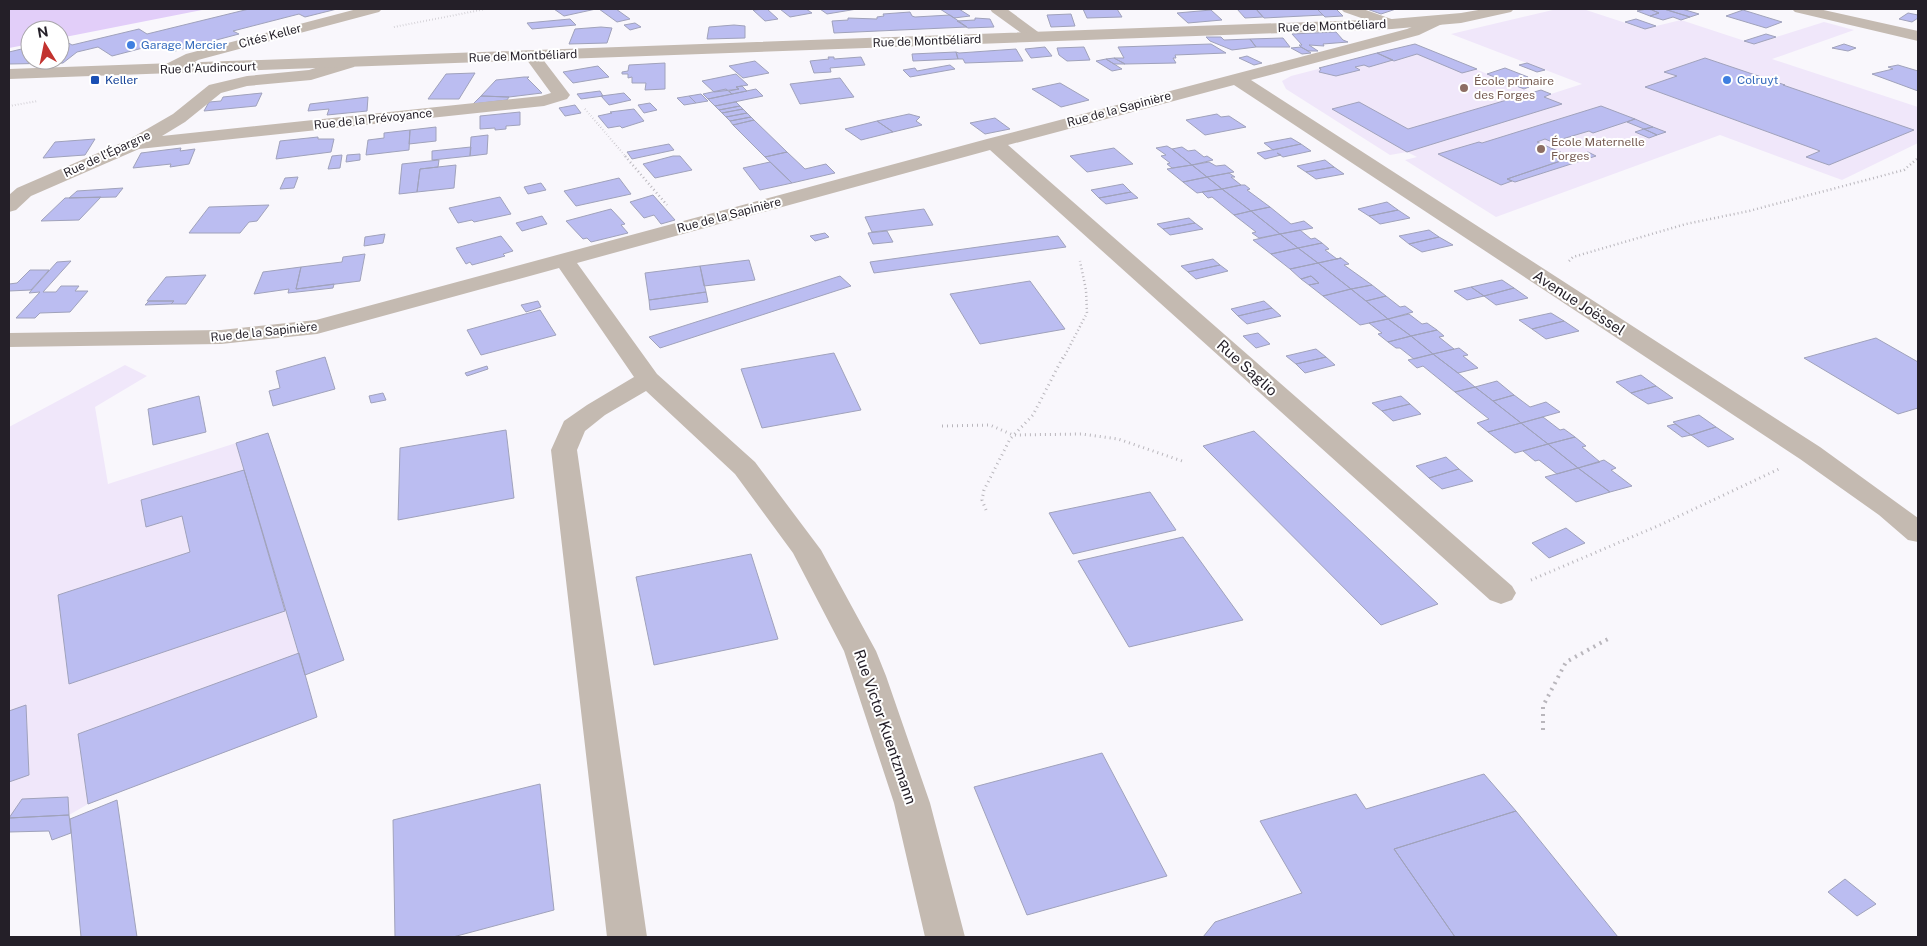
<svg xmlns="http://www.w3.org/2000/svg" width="1927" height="946" font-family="'Public Sans',sans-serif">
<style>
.built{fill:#f0e7fa}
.green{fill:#e2cef9}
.building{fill:#bbbdf1;stroke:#a0a2bb}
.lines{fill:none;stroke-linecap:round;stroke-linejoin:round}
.path-far3{stroke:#b9b6bc;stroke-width:2;stroke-dasharray:0.5 2.5;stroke-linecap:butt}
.path-far2{stroke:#b9b6bc;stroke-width:2.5;stroke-dasharray:1 3;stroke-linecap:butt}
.path-far1{stroke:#b9b6bc;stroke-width:3;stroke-dasharray:1 4;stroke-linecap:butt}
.path{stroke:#b9b6bc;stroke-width:4;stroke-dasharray:2 5;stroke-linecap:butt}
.minor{fill:#c4bab1;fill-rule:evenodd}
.tertiary{fill:#c4bab1;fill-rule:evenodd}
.shop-dot{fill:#3f7fe0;stroke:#fff;stroke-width:2}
.transit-dot{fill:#1a4fb4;stroke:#fff;stroke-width:2}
.education-dot{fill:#8d6e63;stroke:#fff;stroke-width:2}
.labels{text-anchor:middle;stroke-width:4;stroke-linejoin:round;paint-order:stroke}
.far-street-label{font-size:12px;fill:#241f28;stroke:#fff}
.far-shop-label{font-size:12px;fill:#366cbe;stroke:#fff;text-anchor:start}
.far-transit-label{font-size:12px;fill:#164399;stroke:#fff;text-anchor:start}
.far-education-label{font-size:12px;fill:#785e54;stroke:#fff;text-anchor:start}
.street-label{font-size:15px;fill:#241f28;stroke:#fff}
</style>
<rect width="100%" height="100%" fill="#f9f7fc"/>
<path class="built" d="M1557,9H1583L1644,29L1681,20L1754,44L1824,22L1854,30L1772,59L1918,107V143L1842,180L1720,135L1496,217L1405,160L1417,157L1407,152L1390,155L1286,89L1282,81L1291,76L1415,44L1533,93L1541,90L1551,94L1582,84L1451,34Z
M125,365L147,376L95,407L108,484L236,443L317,717L88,804L69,815L9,818V427Z"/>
<path class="green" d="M9,9H207L60,38V30H30V44L9,48Z"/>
<path class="building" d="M249,9H337L305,17L299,14L233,31L239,34L175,51L162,43L112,56L98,47L77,52L63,63L9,64V52L30,47V60H60V39H62L72,45L139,29L147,34Z
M554,9H596L564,16Z
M599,9H616L630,19L617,22Z
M767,9L778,19L765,21L753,10Z
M780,9H806L812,13L790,17Z
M820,9H857L827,14Z
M940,9H959L970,16L954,18Z
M1083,9H1117L1122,17L1087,18Z
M1237,9H1256L1263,17L1245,18Z
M1256,9H1317L1323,15L1264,18Z
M1317,9H1336L1343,16L1325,17Z
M1367,9H1396L1381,14Z
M1647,9L1652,10L1659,13L1650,16L1637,11Z
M1658,9H1664L1690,17L1681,20L1673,17L1663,20L1650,16L1659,13L1652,10Z
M1664,9H1682L1699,14L1690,17Z
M1211,10L1222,20L1188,23L1177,13Z
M1743,10L1782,22L1766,28L1726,16Z
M910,12L912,16L915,17L950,15L967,27L834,33L832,21L848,20V18L877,19V17L884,16L883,14Z
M1908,13L1918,15V18L1912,22L1899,19Z
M1071,14L1075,26L1051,27L1047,15Z
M975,18L990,19L994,27L968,28L957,21L975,20Z
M570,19L576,25L532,29L527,23Z
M1636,19L1656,26L1645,29L1625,22Z
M635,23L641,27L630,30L624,25Z
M734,25L745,26V38L707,39L709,27Z
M601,27L612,28L607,43L569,44L575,29Z
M1336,32L1343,40L1348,42L1323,44L1324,46L1309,45L1318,51H1308L1301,47L1299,45H1302L1292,34Z
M1766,34L1776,37L1754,44L1744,41Z
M1206,37H1221L1224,40L1250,39L1256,47L1232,50L1210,41Z
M1283,38L1290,47H1256L1250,39Z
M1211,44L1226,53L1175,55L1176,58H1173L1176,63L1125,64L1114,58H1124L1118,47Z
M1415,44L1477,69L1462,73L1417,54L1394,61L1377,53Z
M1844,44L1856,48L1848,51L1832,48Z
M1045,47L1052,56L1031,58L1025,49Z
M1084,47L1090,60L1067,61L1059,55L1057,48Z
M1301,47L1308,51L1311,53L1302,54L1291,48Z
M1016,49L1023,61L965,63L963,59H958L956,52L959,53Z
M956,52L958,59L913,61L912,54Z
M1377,53L1393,60L1369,67L1364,65L1355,67L1360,70L1336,76L1319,72L1321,69L1319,68Z
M1247,56L1262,63L1254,65L1239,58Z
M828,57H834V59L861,57L865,65L830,68L831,72L814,73L810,61L829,59Z
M1114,58L1125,64H1114L1106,59Z
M1705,58L1785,85H1783L1914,130L1829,165L1806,157L1820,151L1645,87L1677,76L1664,72Z
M1106,59L1122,69L1112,71L1096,61Z
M755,61L769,73L743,78L729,66Z
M665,63V89L645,90L646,83H632V77L628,78V74H622V72L628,71L629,65Z
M1527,63L1545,70L1537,72L1519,65Z
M950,65L955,69L910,77L903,70L915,68L917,71Z
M1898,65L1918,71V91L1872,74L1893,69L1888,67Z
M598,66L609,77L573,83L563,72Z
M1505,68L1528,77L1515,81L1529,87L1524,89L1487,74Z
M475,73L459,99H428L446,74Z
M736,74L748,85L736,87L739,89L714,92L702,81Z
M524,77H529L527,78L542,93L509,97L481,96L496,80Z
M840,78L854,97L800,104L790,84Z
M1060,83L1089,100L1061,107L1032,89Z
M742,86L747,91L732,94L729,91L739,89L736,87Z
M726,89L732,94L708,99L703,94Z
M756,89L763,96L715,106L708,99Z
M1541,90L1551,94L1544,97L1562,104L1407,152L1332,109L1359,102L1408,129Z
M600,91L603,96L581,99L577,94Z
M262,93L256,106L204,111L209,102L221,101L223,97Z
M624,93L631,100L609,105L601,96Z
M701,94L708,101L696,103L689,96Z
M481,96L509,97L507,100L473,104Z
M689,96L696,103L684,105L677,98Z
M368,97L367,111L327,115L329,109L308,111L310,104Z
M736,102L740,106L719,110L715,106Z
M650,103L657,110L644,113L638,105Z
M575,105L581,113L565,116L559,108Z
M740,106L743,109L722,113L719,110Z
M1601,106L1635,119L1593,133L1589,131L1552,142L1545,139L1537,142L1572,157L1507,179L1512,181L1501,185L1438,154L1479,142L1482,143Z
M634,109L644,121L622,128L620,126L608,128L598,116L612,113L610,112Z
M743,109L747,113L726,117L722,113Z
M520,112V125L506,126V129L495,130V128L480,129V116Z
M747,113L751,117L730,121L726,117Z
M909,114L920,117L916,121L922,125L893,132L877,121Z
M1217,114L1221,117L1229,116L1246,127L1205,135L1186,120Z
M751,117L754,120L733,125L730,121Z
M995,118L1010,129L985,134L970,123Z
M1635,119L1653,127L1644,129L1627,122Z
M754,120L787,152L765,157L733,125Z
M877,121L893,132L861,140L845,129Z
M436,127V141L409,144L410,130Z
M1653,127L1666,132L1657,135L1644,129Z
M1644,129L1655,134L1657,135L1649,138L1635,132Z
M410,130L409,150L366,155L368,140L384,138V133Z
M488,135L487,154L470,156L471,137Z
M318,137V139H334L331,152L276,159L280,141Z
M1291,138L1301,144L1273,150L1264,143Z
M95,139L85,155L43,158L55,142Z
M669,144L674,150L632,159L627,152Z
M1301,144L1311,151L1283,157L1277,153L1281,155L1265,159L1257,153Z
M1167,146L1172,149L1192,165L1172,168L1167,164L1170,163L1161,156L1166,155L1156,148Z
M471,147L470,156L432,160V151Z
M1182,147L1188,151L1195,150L1204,157L1207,156L1213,160L1192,165L1172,149Z
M181,148L180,151L195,149L189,164L170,167L171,164L133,168L141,153Z
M1114,148L1133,164L1087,172L1070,156Z
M787,152L805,169L826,164L835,173L792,183L765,157Z
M1588,152L1596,156L1515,182L1507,179Z
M360,154V160L346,162L347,155Z
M342,155L340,168L328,169L332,156Z
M673,156H680L692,170L655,178L643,164Z
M439,160L438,167L420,169L417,192L399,194L402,164Z
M1325,160L1334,167L1306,172L1297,166Z
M770,162L792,183L760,190L743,168Z
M1209,162L1216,166L1225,165L1234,172L1207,177L1192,165Z
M456,165L454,188L417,192L420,169Z
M1192,165L1207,177L1183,182L1167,169Z
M1334,167L1344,174L1316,179L1306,172Z
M1229,173L1235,177H1231L1241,185L1222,189L1207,177Z
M298,177L294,188L280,189L285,178Z
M1207,177L1222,189L1197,193L1183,182Z
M619,178L631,194L576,206L564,191Z
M541,183L546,190L528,194L524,187Z
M1123,184L1131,192L1099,198L1091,190Z
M1241,185H1245L1250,189L1247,190L1270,207L1251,211L1222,189Z
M123,188L116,197L69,198L77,191Z
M1222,189L1251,211L1234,215L1212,197L1208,198L1202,192Z
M1131,192L1138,198L1106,204L1099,198Z
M653,195L675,220L661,224L654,215L644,218L630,202Z
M101,197L79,220L41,221L65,198Z
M500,197L511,214L474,222L472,220L458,223L449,208Z
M1387,202L1398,210L1369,216L1358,209Z
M269,205L257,221L249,222L240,233H189L209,207Z
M1270,207L1291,224L1304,221L1313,228L1280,234L1251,211Z
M611,209L625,224L621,225L628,233L591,242L587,238L583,239L566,221Z
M924,209L933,225L872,232L865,217Z
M1398,210L1410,218L1380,224L1369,216Z
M1251,211L1280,234L1259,238L1252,233L1256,232L1234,215Z
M542,216L547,224L522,231L516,223Z
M1189,218L1195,223L1163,229L1157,224Z
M1195,223L1203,229L1170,235L1163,229Z
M1300,230L1311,239L1315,238L1322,243L1298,248L1280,234Z
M1429,230L1439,237L1409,244L1399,236Z
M887,231L893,242L873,244L868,233Z
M825,233L829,237L815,241L810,236Z
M385,234L383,243L364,246L365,237Z
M1280,234L1298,248L1271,254L1253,240Z
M501,236L513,251L503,254L505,256L472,265L470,262L466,264L456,248Z
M1058,236L1066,247L874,273L870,262Z
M1439,237L1453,245L1422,252L1409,244Z
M1322,243L1329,249L1325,250L1337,259L1341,258L1318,263L1298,248Z
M1298,248L1318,263L1290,269L1271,254Z
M365,254L360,281L296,289L301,267L342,262L343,257Z
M1341,258L1349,264L1344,265L1372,285L1351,289L1318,263Z
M1213,259L1220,265L1188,272L1181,266Z
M749,260L755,280L704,286L700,266Z
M71,261L43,292H56L61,286H79L75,291H88L70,312L40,313L35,318H16L40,292L29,293L57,262Z
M1318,263L1351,289L1323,296L1309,285L1319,283L1311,276L1301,279L1290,269Z
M1220,265L1228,271L1196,279L1188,272Z
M700,266L706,292L649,300L645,273Z
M301,267L296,289L334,284L333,288L288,293L289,289L254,294L263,272Z
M30,270H49L31,290L9,291V284L17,283Z
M206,275L186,304H171L174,301H147L166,277Z
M840,276L851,286L660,348L649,337Z
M1311,276L1319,283L1309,285L1301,279Z
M1502,280L1514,288L1484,296L1471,287Z
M1030,281L1065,329L980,344L950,294Z
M1372,285L1386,296L1366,301L1351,289Z
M1471,287L1484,296L1467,300L1454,291Z
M1514,288L1528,298L1496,305L1484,296Z
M1351,289L1366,301L1388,319L1360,325L1323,296Z
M706,292L708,302L650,310L649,300Z
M1386,296L1400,307L1405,306L1413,312L1388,319L1366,301Z
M149,301H174L171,304L145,305Z
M538,301L541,307L526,312L521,305Z
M1264,301L1272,308L1238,316L1231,309Z
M1272,308L1281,316L1247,324L1238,316Z
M540,310L556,335L481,355L467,330Z
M1551,313L1564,321L1532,329L1519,320Z
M1409,314L1422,324L1427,323L1437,330L1411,336L1388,319Z
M1388,319L1411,336L1388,342L1378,334L1382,333L1369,323Z
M1564,321L1579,331L1546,339L1532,329Z
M1437,330L1444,336L1439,337L1454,349L1433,354L1411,336Z
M1258,333L1270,344L1256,348L1243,336Z
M1411,336L1433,354L1414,359L1400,348H1396L1388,342Z
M1876,338L1918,362V408L1898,414L1804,358Z
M1459,348L1468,355L1463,356L1478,368L1458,373L1433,354Z
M1316,349L1326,357L1296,364L1286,356Z
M834,353L861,410L762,428L741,369Z
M1433,354L1458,373L1475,387L1455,392L1423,366L1417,368L1408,360Z
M325,357L335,389L273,406L269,391L280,388L276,371Z
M1326,357L1335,365L1305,373L1296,364Z
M487,366L488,369L467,376L465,373Z
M1641,375L1656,386L1631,393L1616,382Z
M1497,381L1514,395L1493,401L1475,387Z
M1656,386L1673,398L1648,404L1631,393Z
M1475,387L1493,401L1521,423L1488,432L1477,423L1489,419L1455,392Z
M383,393L386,400L371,403L369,396Z
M1514,395L1530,407L1546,402L1560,412L1521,423L1493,401Z
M199,396L206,432L153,445L148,409Z
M1401,396L1410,404L1382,411L1372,403Z
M1410,404L1421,414L1393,421L1382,411Z
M1699,415L1716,427L1691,435L1673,422Z
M1543,417L1560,430L1564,429L1575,437L1548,444L1521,423Z
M1521,423L1548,444L1515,453L1488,432Z
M1675,424L1691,435L1682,437L1667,426Z
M1716,427L1734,439L1708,447L1691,435Z
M506,430L514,498L398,520L400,448Z
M1254,431L1438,604L1381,625L1203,446Z
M268,433L344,660L305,675L236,443Z
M1575,437L1586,446L1582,447L1600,462L1578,468L1548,444Z
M1548,444L1578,468L1557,474L1539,460L1535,461L1523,451Z
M1446,457L1459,469L1429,478L1416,466Z
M1604,460L1616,468L1611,470L1632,486L1610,492L1578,468Z
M1578,468L1610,492L1576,502L1545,477Z
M1459,469L1473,481L1442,489L1429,478Z
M244,470L285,611L69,684L58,595L190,552L182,516L146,527L141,500Z
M1150,492L1176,530L1073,554L1049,513Z
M1566,528L1585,543L1549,558L1532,543Z
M1183,537L1243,620L1129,647L1078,561Z
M751,554L778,639L654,665L636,577Z
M299,653L317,717L88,804L78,734Z
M26,705L29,775L9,782V711Z
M1102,753L1167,876L1027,915L974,787Z
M1484,774L1516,811L1394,849L1455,937H1203L1215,922L1302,893L1260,821L1356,794L1366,809Z
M540,784L554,910L453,937H395L393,820Z
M68,797L69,815L9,818L22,799Z
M117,800L137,937H81L70,819Z
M1516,811L1618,937H1455L1394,849Z
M69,815L71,833L52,840L49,831L9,832V818Z
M1845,879L1876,904L1857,916L1828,892Z"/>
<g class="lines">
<path class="path-far3" d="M394,27L486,9
M9,106L38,101
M585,109L627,158"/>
<path class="path-far2" d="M625,156L667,205
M1569,261L1573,257L1686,224L1749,211L1904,170L1918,158
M1063,359L1087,313L1086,290L1080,261"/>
<path class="path-far1" d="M942,426L990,425L1013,435L1082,434L1118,439L1185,462
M986,510L982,500L984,490L1010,439L1033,415L1063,357
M1531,580L1660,525L1779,469"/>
<path class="path" d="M1543,730V706L1566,662L1608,639"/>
<path class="minor" d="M357,9H382L379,12L198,60C187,66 175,77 162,74L160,70L162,66L186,54Z
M990,9H1007L1045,37L1043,40H1031L992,12Z
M1341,9H1363L1397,21L1400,24L1397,27H1387L1344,12Z
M1792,9H1819L1918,31V41L1795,12Z
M1437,16L1442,18L1445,21L1442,24L1419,35L1251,80L1820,447L1918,518V542L1908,540L1879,515L1800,459L1234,85L1008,145L1512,586L1516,593L1512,600L1501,604L1490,600L990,150L577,263L657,374L755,462L821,550L876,651L886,676L930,803L965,937H925L894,803L844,651L793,553L735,474L646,391L605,415L585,431L577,450L647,937H607L551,450L564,421L587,405L634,377L559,268L317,334L221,344L9,347V333L221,330L316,320L987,139L1407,29Z
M532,51L538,53L567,91L570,95L567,99L544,106L139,149L31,196L16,210L9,212V195L17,188L128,140L173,114L209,85L247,76L309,70L348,58L354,59L356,63L354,67L311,80L247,86L221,93L185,122L162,136L541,96L551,93L524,56L526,53Z"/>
<path class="tertiary" d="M1484,9H1514L1511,12L1461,23L1392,29L9,79V69L1392,19L1461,13Z"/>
</g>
<g class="shop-dot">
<circle cx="131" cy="45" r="5"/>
<circle cx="1727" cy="80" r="5"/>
</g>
<rect class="transit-dot" x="90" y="75" width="10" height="10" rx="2.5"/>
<g class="education-dot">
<circle cx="1464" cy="88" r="5"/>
<circle cx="1541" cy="149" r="5"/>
</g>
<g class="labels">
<g class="far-street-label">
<text transform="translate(1332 26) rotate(-2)" y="4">Rue de Montbéliard</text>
<text transform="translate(270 36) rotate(-15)" y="4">Cités Keller</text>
<text transform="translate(927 41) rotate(-2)" y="4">Rue de Montbéliard</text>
<text transform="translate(523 56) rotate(-2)" y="4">Rue de Montbéliard</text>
<text transform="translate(208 68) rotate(-2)" y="4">Rue d'Audincourt</text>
<text transform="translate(1119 109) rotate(-15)" y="4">Rue de la Sapinière</text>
<text transform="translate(373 119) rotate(-6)" y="4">Rue de la Prévoyance</text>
<text transform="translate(107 154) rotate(-25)" y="4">Rue de l'Épargne</text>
<text transform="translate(729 215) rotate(-15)" y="4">Rue de la Sapinière</text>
<text transform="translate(264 332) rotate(-6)" y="4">Rue de la Sapinière</text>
</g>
<g class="far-shop-label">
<text x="141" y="49">Garage Mercier</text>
<text x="1737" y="84">Colruyt</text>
</g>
<g class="far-transit-label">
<text x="105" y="84">Keller</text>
</g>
<g class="far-education-label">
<text x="1474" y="85">École primaire<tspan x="1474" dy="14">des Forges</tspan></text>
<text x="1551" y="146">École Maternelle<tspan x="1551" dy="14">Forges</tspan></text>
</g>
<g class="street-label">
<text transform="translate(1579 303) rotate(33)" y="5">Avenue Joëssel</text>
<text transform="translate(1247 368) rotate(42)" y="5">Rue Saglio</text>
<text transform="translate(885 727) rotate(71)" y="5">Rue Victor Kuentzmann</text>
</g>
</g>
<rect width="1927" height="946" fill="none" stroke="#241f28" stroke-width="20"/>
<g transform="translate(45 45) rotate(350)"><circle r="24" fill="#ffffff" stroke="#a7a5a9"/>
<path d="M0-4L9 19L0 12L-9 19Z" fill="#c2332f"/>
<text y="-8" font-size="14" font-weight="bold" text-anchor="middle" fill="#241f28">N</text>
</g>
</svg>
